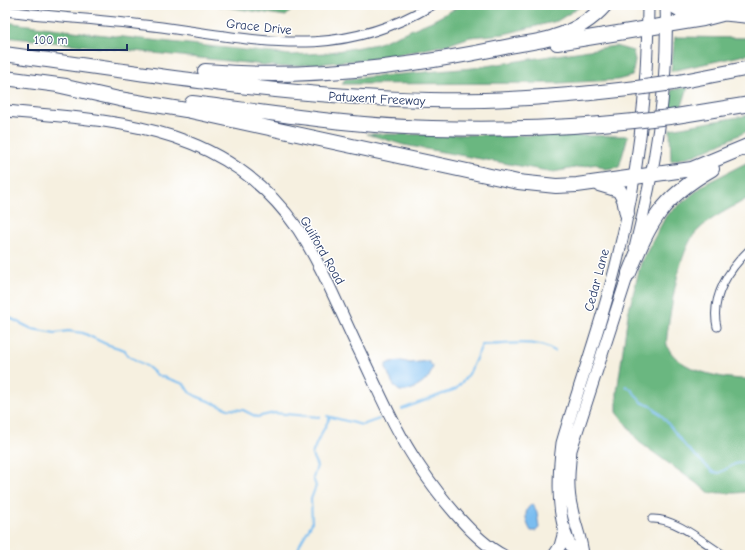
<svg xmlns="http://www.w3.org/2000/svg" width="755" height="560" font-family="'Comic Neue',sans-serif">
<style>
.forest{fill:#6ab780;stroke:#42736f}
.water{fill:#7abdf0;stroke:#4a76a7}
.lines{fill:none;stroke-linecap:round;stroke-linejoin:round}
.stream{stroke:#7abdf0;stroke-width:2}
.minor-casing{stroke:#3c4c72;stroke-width:9}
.tertiary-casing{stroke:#3c4c72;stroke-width:11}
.secondary-casing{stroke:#3c4c72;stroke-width:13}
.motorway-casing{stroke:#3c4c72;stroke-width:16}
.minor{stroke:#fff;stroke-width:7}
.tertiary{stroke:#fff;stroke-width:9}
.secondary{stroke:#fff;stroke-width:11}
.motorway{stroke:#fff;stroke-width:14}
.motorway-bridge-casing{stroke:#3c4c72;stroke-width:16;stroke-linecap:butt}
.motorway-bridge{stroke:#fff;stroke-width:14}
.labels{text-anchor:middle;stroke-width:3;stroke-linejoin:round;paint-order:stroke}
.street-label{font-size:13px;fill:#1b2f5e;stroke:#fff}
</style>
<rect width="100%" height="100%" fill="#fff"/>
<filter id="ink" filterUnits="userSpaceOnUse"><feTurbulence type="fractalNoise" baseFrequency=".025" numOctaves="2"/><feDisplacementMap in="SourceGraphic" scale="8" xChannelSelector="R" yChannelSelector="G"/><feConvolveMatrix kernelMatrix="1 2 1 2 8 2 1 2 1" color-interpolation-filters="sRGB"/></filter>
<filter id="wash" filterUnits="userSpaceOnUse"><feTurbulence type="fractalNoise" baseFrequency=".012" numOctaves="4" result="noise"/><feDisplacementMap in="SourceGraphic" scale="16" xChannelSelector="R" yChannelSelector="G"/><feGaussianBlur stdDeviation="0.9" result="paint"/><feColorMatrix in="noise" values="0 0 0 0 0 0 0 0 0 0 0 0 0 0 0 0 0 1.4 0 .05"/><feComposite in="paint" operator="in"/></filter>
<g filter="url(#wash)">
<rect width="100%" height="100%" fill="#f6f0e0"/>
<path class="forest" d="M213,5H283L292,10L286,16Z
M462,5H583L557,21L504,34L470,37L450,44L384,58L283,67L5,37V22L96,34L291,55L325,53L377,44L432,21Z
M675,37L750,38V54L671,71Z
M615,46L633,51L635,61L632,76L617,80L559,83L342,84L345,79L473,68Z
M688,87L682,106L669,107L672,90Z
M750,115V130L695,155L671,161L670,129Z
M367,134L628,136L619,167L605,169L596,164L553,172L404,145Z
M750,161V197C732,208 702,221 691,239C681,257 677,278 673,297C672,307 665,338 667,345C676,371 726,380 750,379V490C741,495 722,492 710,493L639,442L617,412V392L628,314L641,263L666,216L705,184Z"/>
<path class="water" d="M402,361L410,363L428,361L433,367C431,371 430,376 427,379C422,385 403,397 396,388C391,383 389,374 386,368V364L391,362Z
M533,504L537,513L539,528L536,531H531C526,523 522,509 533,504Z"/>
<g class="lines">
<path class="stream" d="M5,313L8,317L32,329L55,333L68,331L83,333L106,344L125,350L127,355L148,367L157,375L184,384L189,392L196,396L228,409L243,410L257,417L274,413L320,417
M626,386L632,390L641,402L651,406L663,417L687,448L713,472L719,473L735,464L750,461
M402,409L456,389L469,374L482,345C488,344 495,345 501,344C520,343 538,341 555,351
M327,416L362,425L379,419
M296,555L300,544L312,523L311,499L316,486L313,478L317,466L312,455C316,441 324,430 330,417"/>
</g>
</g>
<g filter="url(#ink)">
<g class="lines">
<defs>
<path id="minor" d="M717,327C710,297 729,269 750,249
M652,519C676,518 704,543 724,555"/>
<path id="tertiary" d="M5,11C54,17 104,20 153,26C257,39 335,63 432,5"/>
<path id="secondary" d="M5,111C120,121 225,125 298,229C321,264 337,304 355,342C376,384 393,428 420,467C438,494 474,541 503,555
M635,248C655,169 669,87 666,5
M554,555L560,546L565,528
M577,555C555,529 558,475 562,443C579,385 600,328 615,269C637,183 648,94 648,5
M583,555C582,540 575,525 572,509C567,490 569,470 571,450L631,265"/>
<path id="motorway" d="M672,5L679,9L750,16
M557,43L703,19L726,13
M5,54C146,74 288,97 430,100C499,102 569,96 637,88
M205,71C307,80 410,67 510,46C524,43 540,42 554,37C573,31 592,20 605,5
M5,78L66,86
M673,83L750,68
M57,85L119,99L186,110L518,182L556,186L577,185L692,169L750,145
M192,103C272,113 351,126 432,128C500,130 567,128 634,121
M670,117L750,104
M599,184L619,190L624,199L627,214
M629,273C650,222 661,198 712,169"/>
</defs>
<use href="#minor" class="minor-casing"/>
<use href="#tertiary" class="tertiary-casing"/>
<use href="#secondary" class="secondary-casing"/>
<use href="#motorway" class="motorway-casing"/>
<use href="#minor" class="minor"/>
<use href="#tertiary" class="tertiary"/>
<use href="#secondary" class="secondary"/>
<use href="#motorway" class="motorway"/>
<defs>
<path id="motorway-bridge" d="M637,88L673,83
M634,121L670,117"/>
</defs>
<use href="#motorway-bridge" class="motorway-bridge-casing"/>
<use href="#motorway-bridge" class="motorway-bridge"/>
</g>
</g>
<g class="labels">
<g class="street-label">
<text transform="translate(259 26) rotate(6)" y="5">Grace Drive</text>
<text transform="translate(377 98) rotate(3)" y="5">Patuxent Freeway</text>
<text transform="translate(323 250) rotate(60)" y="5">Guilford Road</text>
<text transform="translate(596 280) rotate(-75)" y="5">Cedar Lane</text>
</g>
</g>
<rect width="755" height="560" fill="none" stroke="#fff" stroke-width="20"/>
<path d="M28 44v6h99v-6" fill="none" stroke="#1b2f5e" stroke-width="2"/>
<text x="34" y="44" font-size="12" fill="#1b2f5e" stroke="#ffffff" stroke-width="3" paint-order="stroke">100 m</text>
</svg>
